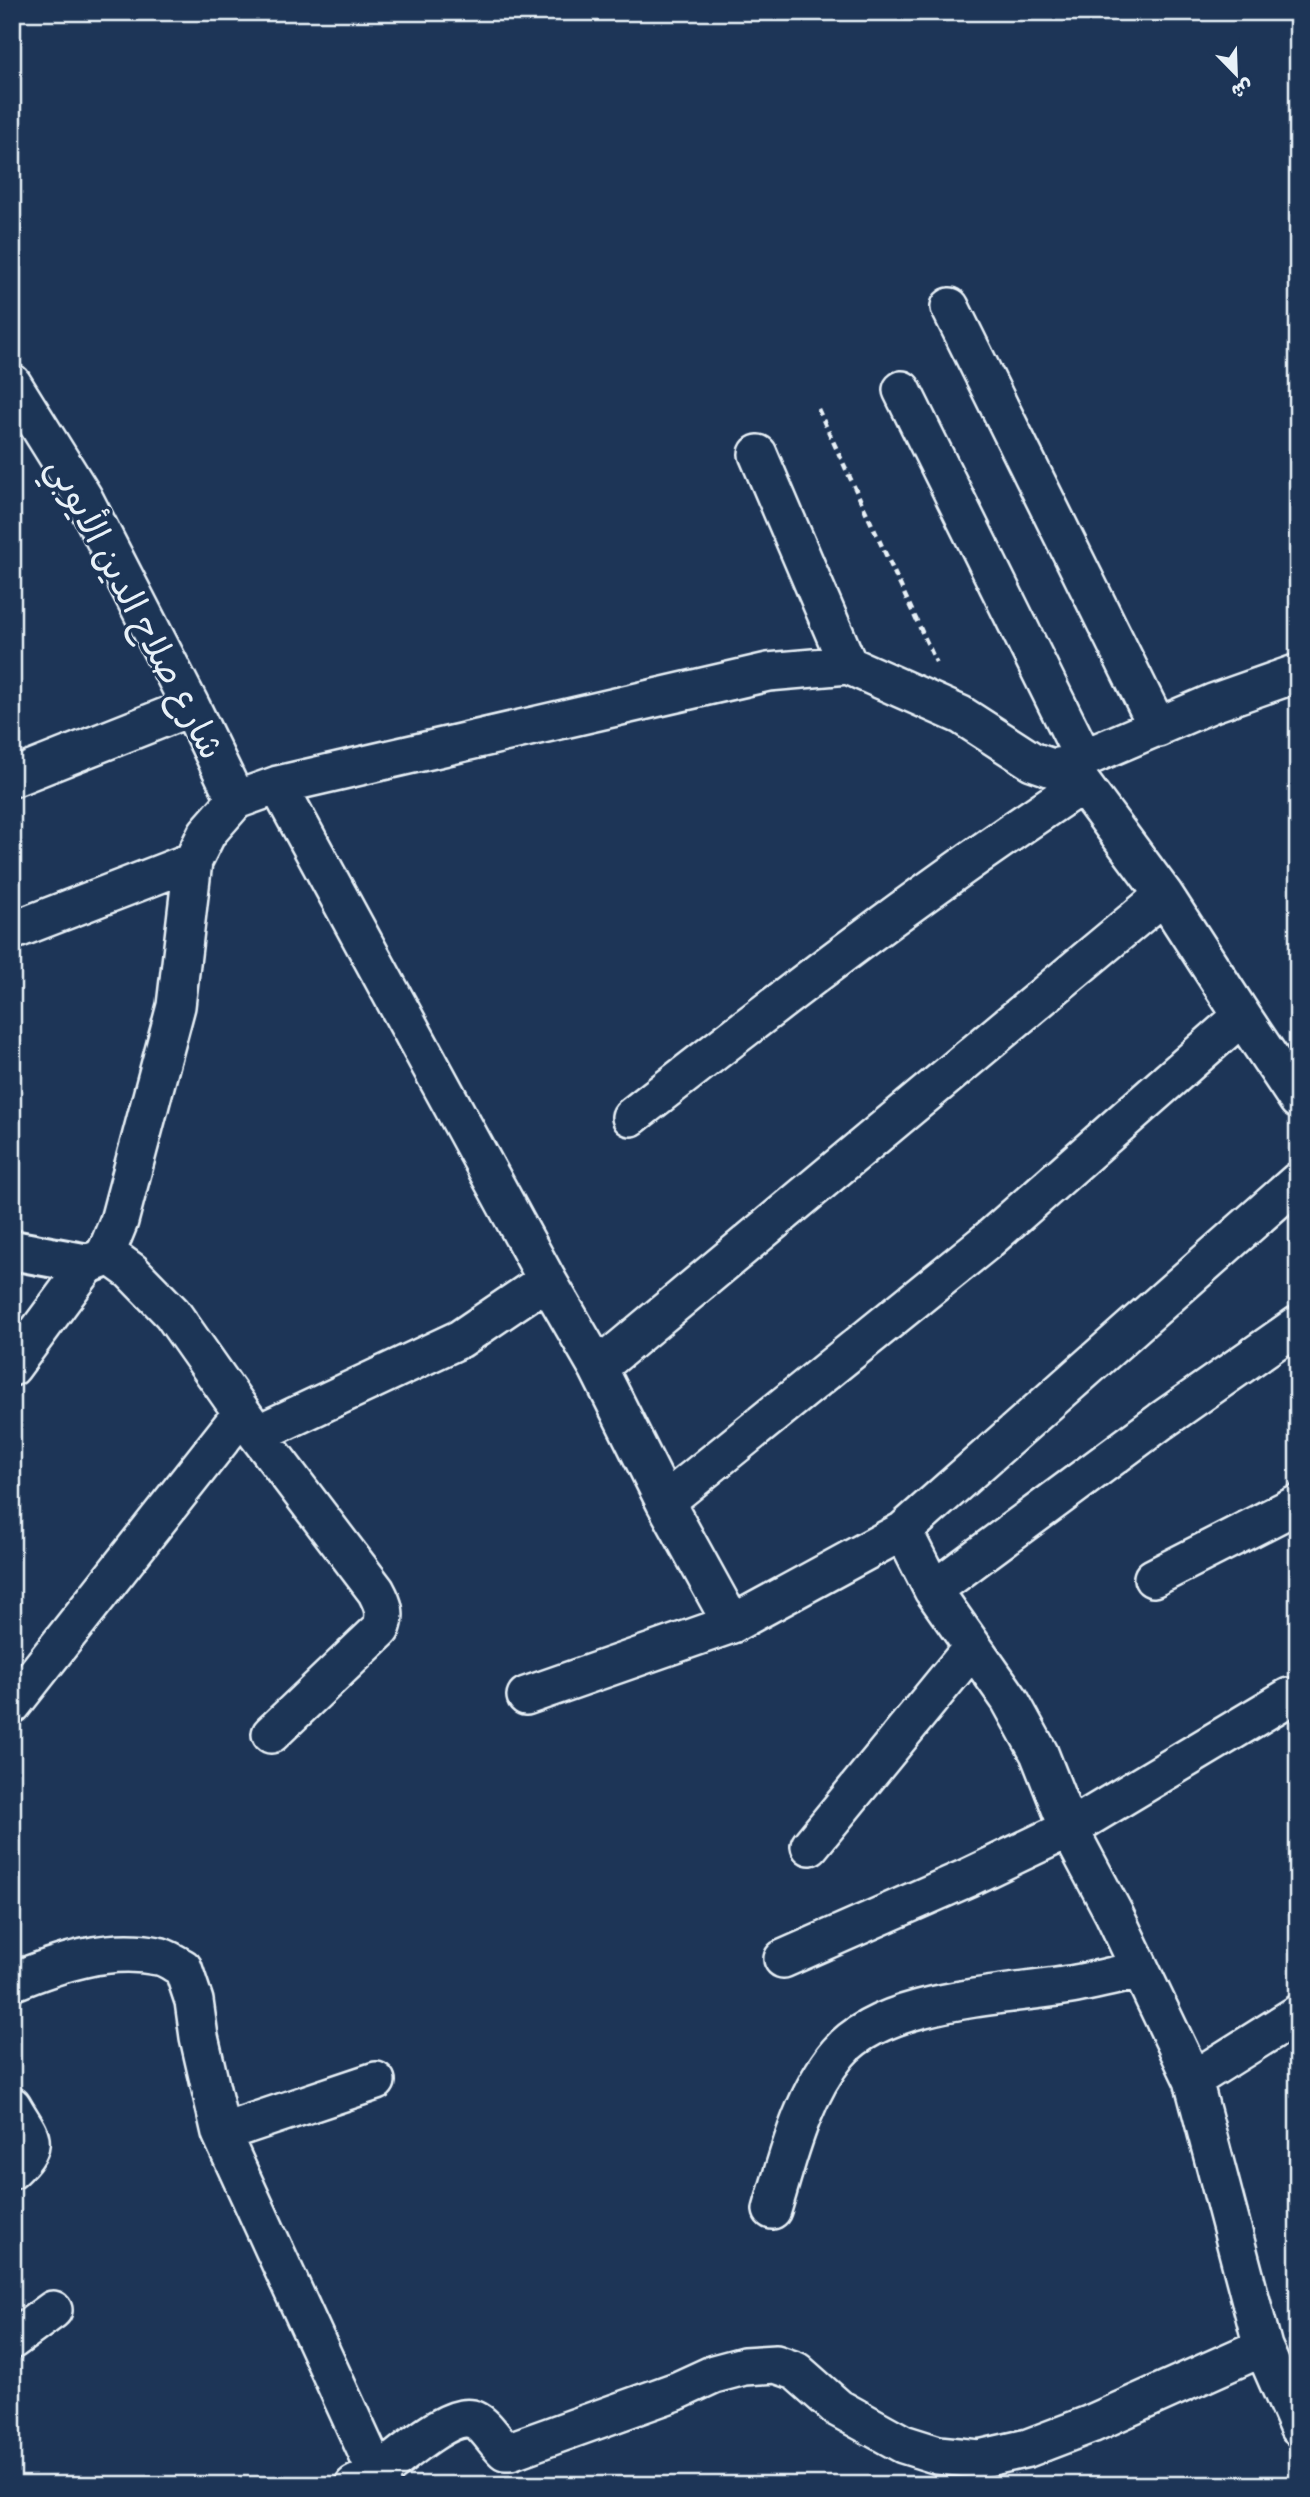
<svg xmlns="http://www.w3.org/2000/svg" width="1310" height="2497" font-family="Caveat,'Playpen Sans Arabic',sans-serif">
<style>
.lines{fill:none;stroke-linecap:round;stroke-linejoin:round}
.street-casing{stroke:#e8f1f8;stroke-width:42}
.secondary-casing{stroke:#e8f1f8;stroke-width:44}
.path{stroke:#e8f1f8;stroke-width:4.5;stroke-dasharray:7 5;stroke-linecap:butt}
.street{stroke:#1d3557;stroke-width:37}
.secondary{stroke:#1d3557;stroke-width:38}
.labels{text-anchor:middle;stroke-width:6;stroke-linejoin:round;paint-order:stroke}
.street-label{font-size:35px;fill:#e8f1f8;stroke:#1d3557}
</style>
<rect width="100%" height="100%" fill="#1d3557"/>
<filter id="ink" filterUnits="userSpaceOnUse"><feTurbulence type="fractalNoise" baseFrequency=".0143" numOctaves="2"/><feDisplacementMap in="SourceGraphic" scale="14" xChannelSelector="R" yChannelSelector="G"/><feConvolveMatrix kernelMatrix="1 2 1 2 8 2 1 2 1" color-interpolation-filters="sRGB"/></filter>
<g filter="url(#ink)">
<g class="lines">
<defs>
<path id="street" d="M950,307L1158,728
M12,383L83,497L191,707L236,800
M902,390L1084,759
M758,454L848,665
M12,778L191,707
M278,785L547,1280L598,1368L665,1502L732,1624
M12,931L193,861
M1242,1016L1298,1100
M631,1117C778,1002 925,888 1081,785
M12,1367L88,1264
M598,1368L1164,895
M257,1434L460,1339L547,1280
M665,1502L986,1242L1242,1016L1164,895L1068,765
M903,1531L933,1590L1010,1700L1039,1753L1069,1829L1114,1914L1193,2080L1263,2347L1298,2427
M1153,1578L1298,1504
M933,1590L1161,1421L1298,1325
M526,1696L732,1624L903,1531L1298,1181
M12,1705L242,1413
M271,1734L381,1629C387,1614 383,1604 376,1591L257,1434L172,1313L131,1271L106,1253L119,1221L176,1006L193,861L207,833L236,800L278,785L768,672L848,665L961,715L1032,761L1052,768L1068,765L1213,703L1298,673
M810,1846L972,1648
M783,1959L967,1878L1069,1829L1289,1697
M12,1982C58,1963 108,1946 158,1956C166,1957 175,1964 183,1968L194,2001L199,2037L221,2133L382,2485
M1193,2080L1298,2014
M12,2106C30,2138 42,2141 12,2170
M221,2133L376,2081
M772,2210C788,2157 802,2097 838,2053C884,1998 1009,1996 1076,1984C1097,1980 1118,1975 1139,1970
M12,2340L53,2310
M354,2485C362,2481 371,2478 378,2473C399,2459 451,2409 475,2420C486,2425 495,2442 505,2451H510L677,2391L714,2374L744,2366L776,2364L796,2371L838,2408L903,2444L938,2455L979,2459L1028,2448L1091,2424L1263,2347"/>
<path id="secondary" d="M12,1250L88,1264L101,1259L106,1253"/>
</defs>
<use href="#street" class="street-casing"/>
<use href="#secondary" class="secondary-casing"/>
<path class="path" d="M818,409L936,662"/>
<use href="#street" class="street"/>
<use href="#secondary" class="secondary"/>
</g>
</g>
<g class="labels">
<g class="street-label">
<text transform="translate(136 608) rotate(62)" y="12">شارع صلاح الدين الأيوبي</text>
</g>
</g>
<rect width="1310" height="2497" fill="none" stroke="#1d3557" stroke-width="42"/>
<rect x="21" y="21" width="1268" height="2455" fill="none" stroke="#e8f1f8" stroke-width="2.5" filter="url(#ink)"/>
<g transform="translate(1236 74) rotate(157)" stroke="#1d3557" stroke-width="5" paint-order="stroke">
<path d="M0-5L12 26L0 18L-12 26Z" fill="#e8f1f8"/>
<text y="-10" font-size="19" font-weight="bold" text-anchor="middle" fill="#e8f1f8">ش</text>
</g>
</svg>
